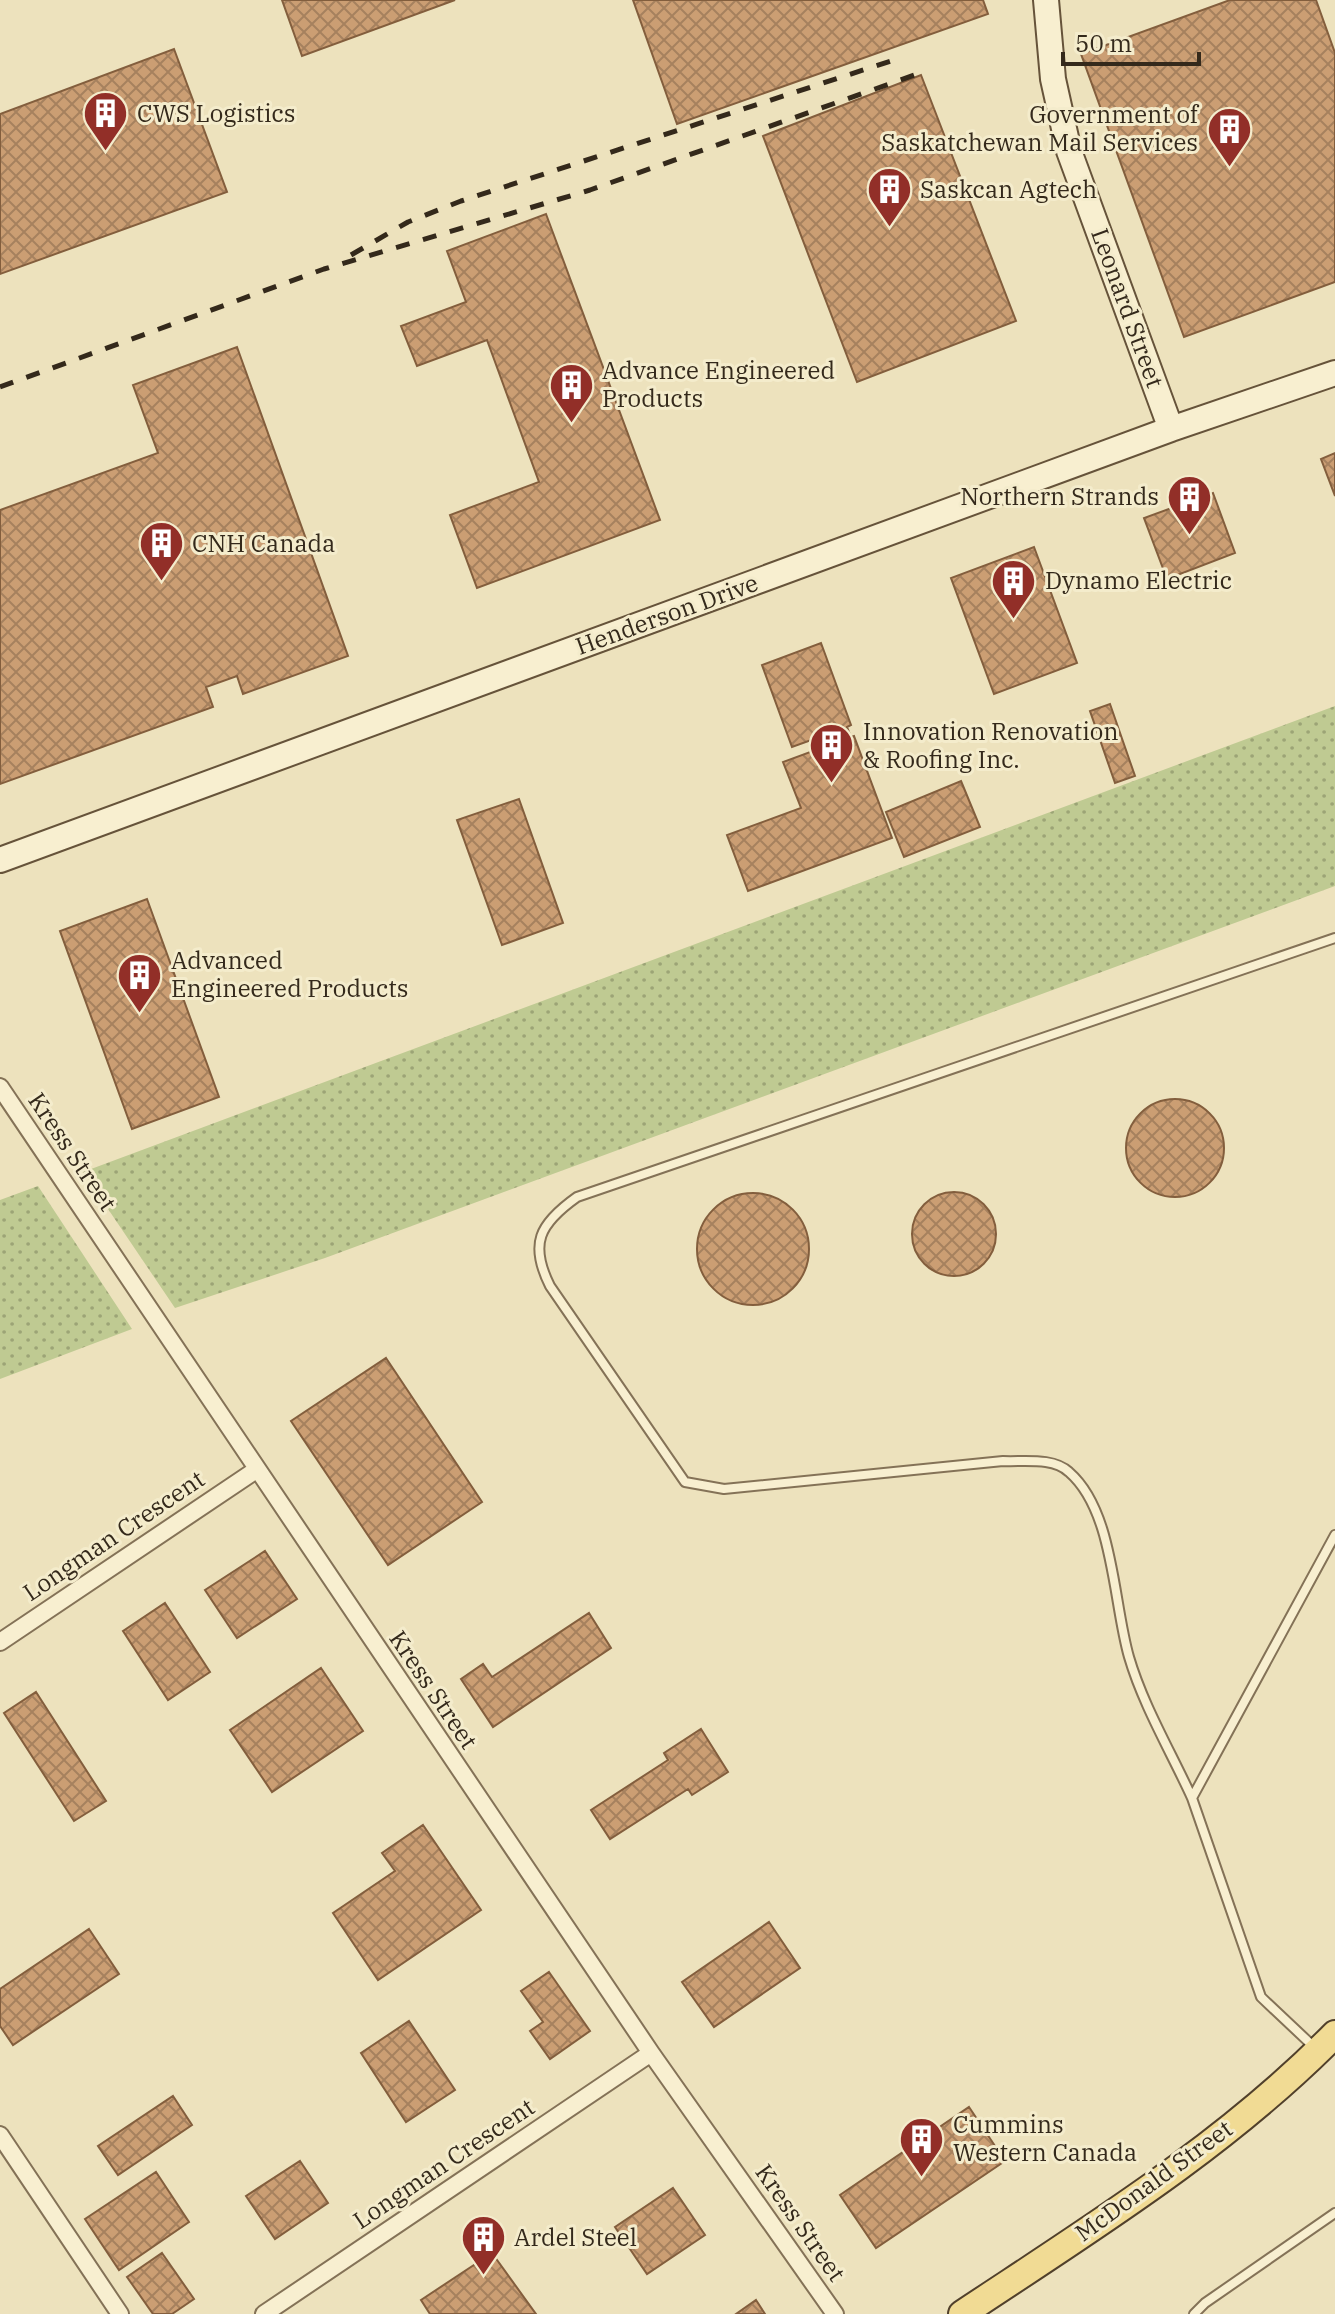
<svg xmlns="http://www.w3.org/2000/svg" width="1335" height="2314" font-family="'IBM Plex Serif',serif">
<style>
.grass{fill:url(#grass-dots)}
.building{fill:url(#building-cross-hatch);stroke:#835e3d;stroke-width:2}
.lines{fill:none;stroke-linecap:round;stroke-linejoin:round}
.lane-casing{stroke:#847257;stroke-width:12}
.street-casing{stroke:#847257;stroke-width:20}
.secondary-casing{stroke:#66533a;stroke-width:28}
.primary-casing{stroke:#51402b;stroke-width:30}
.lane{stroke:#f8efd0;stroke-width:8}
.street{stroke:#f8efd0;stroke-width:16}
.secondary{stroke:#f8efd0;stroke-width:24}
.primary{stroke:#f1db94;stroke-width:26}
.rail{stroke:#34291b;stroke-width:5;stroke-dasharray:14 14;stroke-linecap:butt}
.labels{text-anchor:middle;stroke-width:6;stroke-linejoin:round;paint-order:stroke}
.poi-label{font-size:24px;fill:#34291b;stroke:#f4eccc;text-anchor:start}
.street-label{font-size:24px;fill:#34291b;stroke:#f4eccc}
</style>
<defs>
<pattern id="grass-dots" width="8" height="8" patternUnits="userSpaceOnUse" patternTransform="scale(2)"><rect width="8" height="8" fill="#bfca92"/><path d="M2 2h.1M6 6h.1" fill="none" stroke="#9ca476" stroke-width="1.8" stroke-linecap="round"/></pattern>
<pattern id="building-cross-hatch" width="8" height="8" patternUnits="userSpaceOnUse" patternTransform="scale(2)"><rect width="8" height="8" fill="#cb9e73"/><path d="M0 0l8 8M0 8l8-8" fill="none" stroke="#a6815e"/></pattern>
</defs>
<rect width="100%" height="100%" fill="#ede2bd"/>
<path class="grass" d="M1335,706V886L325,1258L175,1308L83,1172Z
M38,1186L132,1329L0,1379V1200Z"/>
<path class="building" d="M282,0H455L302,56Z
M633,0H983L988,14L677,124Z
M1230,0H1316L1335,53V282L1184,337L1081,54Z
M174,49L227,192L0,274V114Z
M921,75L1016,321L857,382L763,136Z
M546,214L660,520L477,588L450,515L539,482L487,340L417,366L401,326L466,302L447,251Z
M237,347L348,656L243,694L237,676L206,687L213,707L0,784V510L158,453L133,385Z
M1335,453V496L1321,459Z
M1213,493L1235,553L1167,579L1144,518Z
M1034,547L1077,663L994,694L951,578Z
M821,643L851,725L847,727L851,737L854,736L892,838L748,891L727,835L801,808L783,762L843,740L839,730L792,747L762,665Z
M1110,704L1135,776L1115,783L1090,711Z
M961,781L980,827L904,857L886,812Z
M519,799L563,923L502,945L457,820Z
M147,899L219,1097L132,1129L60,931Z
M1126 1148a49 49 0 1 1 98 0a49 49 0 1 1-98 0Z
M912 1234a42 42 0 1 1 84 0a42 42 0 1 1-84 0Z
M697 1249a56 56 0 1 1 112 0a56 56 0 1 1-112 0Z
M386,1358L482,1502L388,1565L291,1421Z
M265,1551L297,1599L237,1638L205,1590Z
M165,1603L210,1672L168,1700L123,1631Z
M589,1613L611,1648L493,1727L461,1679L483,1664L492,1677Z
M321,1668L363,1731L272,1792L230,1730Z
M36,1692L106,1801L74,1821L4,1713Z
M701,1729L728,1772L692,1795L688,1789L610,1839L591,1810L668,1760L664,1753Z
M423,1825L481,1910L378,1980L333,1913L395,1871L382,1853Z
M769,1922L800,1968L714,2027L682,1982Z
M89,1929L119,1974L13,2045L0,2026V1989Z
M549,1972L590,2031L550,2059L530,2031L543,2022L521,1991Z
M409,2021L455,2090L406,2122L361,2053Z
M173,2096L192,2125L118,2175L98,2146Z
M969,2107L1005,2161L876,2248L840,2195Z
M300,2161L328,2203L275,2239L246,2196Z
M156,2172L189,2222L119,2270L85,2219Z
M673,2188L705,2235L647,2274L615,2227Z
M162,2253L194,2299L172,2314H153L127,2277Z
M492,2253L536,2314H430L421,2300Z
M756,2300L765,2314H736Z"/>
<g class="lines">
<defs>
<path id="lane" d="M1192,1798C1171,1752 1143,1705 1129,1657C1113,1602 1114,1511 1069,1472C1053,1457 1024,1462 1003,1461L724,1489L685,1482L550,1286C529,1244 539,1224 577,1197L1335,938
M1314,2047L1261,1997L1192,1798L1335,1535
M1194,2314L1205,2303L1335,2213"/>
<path id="street" d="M0,1087L651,2053L835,2314
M0,1642L256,1470
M0,2135L120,2314
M264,2314L651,2053"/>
<path id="secondary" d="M1046,0L1053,79L1069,151L1171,429
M0,860L1171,429L1335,373"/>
<path id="primary" d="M962,2314C1090,2229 1226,2145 1335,2034"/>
</defs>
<use href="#lane" class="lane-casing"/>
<use href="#street" class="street-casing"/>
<use href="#secondary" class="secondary-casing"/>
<use href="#primary" class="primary-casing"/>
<use href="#lane" class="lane"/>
<use href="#street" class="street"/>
<use href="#secondary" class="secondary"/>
<use href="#primary" class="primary"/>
<path class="rail" d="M351,255L408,222L461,201L903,57
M0,387L324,269L590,190L923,72"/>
</g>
<defs>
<symbol id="building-pin" viewBox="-11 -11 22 30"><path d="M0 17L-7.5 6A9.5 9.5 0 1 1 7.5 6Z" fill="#922f28" stroke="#f4eccc"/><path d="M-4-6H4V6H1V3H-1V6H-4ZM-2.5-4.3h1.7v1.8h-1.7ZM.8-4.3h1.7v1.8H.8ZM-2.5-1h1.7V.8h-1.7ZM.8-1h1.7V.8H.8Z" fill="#fff"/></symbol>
</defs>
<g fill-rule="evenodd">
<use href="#building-pin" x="80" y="88" width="51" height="69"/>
<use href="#building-pin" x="1204" y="104" width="51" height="69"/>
<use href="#building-pin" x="864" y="164" width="51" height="69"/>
<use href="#building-pin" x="546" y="360" width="51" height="69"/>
<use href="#building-pin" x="1164" y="472" width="51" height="69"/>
<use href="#building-pin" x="136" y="518" width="51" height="69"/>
<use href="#building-pin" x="988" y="556" width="51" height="69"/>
<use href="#building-pin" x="806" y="720" width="51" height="69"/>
<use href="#building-pin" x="114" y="950" width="51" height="69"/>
<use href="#building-pin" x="896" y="2114" width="51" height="69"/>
<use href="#building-pin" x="458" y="2212" width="51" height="69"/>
</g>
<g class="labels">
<g class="poi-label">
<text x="137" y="122">CWS Logistics</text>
<text x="1198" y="123" text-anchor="end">Government of<tspan x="1198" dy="28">Saskatchewan Mail Services</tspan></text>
<text x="920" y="198">Saskcan Agtech</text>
<text x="602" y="379">Advance Engineered<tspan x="602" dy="28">Products</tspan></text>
<text x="1159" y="505" text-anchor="end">Northern Strands</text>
<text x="192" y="552">CNH Canada</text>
<text x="1045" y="589">Dynamo Electric</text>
<text x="863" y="740">Innovation Renovation<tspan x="863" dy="28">&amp; Roofing Inc.</tspan></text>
<text x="171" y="969">Advanced<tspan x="171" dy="28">Engineered Products</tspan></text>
<text x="953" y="2133">Cummins<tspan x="953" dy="28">Western Canada</tspan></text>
<text x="514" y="2246">Ardel Steel</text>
</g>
<g class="street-label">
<text transform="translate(1127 308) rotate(70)" y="8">Leonard Street</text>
<text transform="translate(667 615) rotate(-20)" y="8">Henderson Drive</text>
<text transform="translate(72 1152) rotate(56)" y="8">Kress Street</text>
<text transform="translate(114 1536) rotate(-34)" y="8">Longman Crescent</text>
<text transform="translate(433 1690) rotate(56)" y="8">Kress Street</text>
<text transform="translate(444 2164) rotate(-34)" y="8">Longman Crescent</text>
<text transform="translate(1154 2181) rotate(-36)" y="8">McDonald Street</text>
<text transform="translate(800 2223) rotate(55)" y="8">Kress Street</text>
</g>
</g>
<path d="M1063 52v12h136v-12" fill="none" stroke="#34291b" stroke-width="4"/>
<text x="1075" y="52" font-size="24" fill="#34291b" stroke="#f4eccc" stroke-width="6" paint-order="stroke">50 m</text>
</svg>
